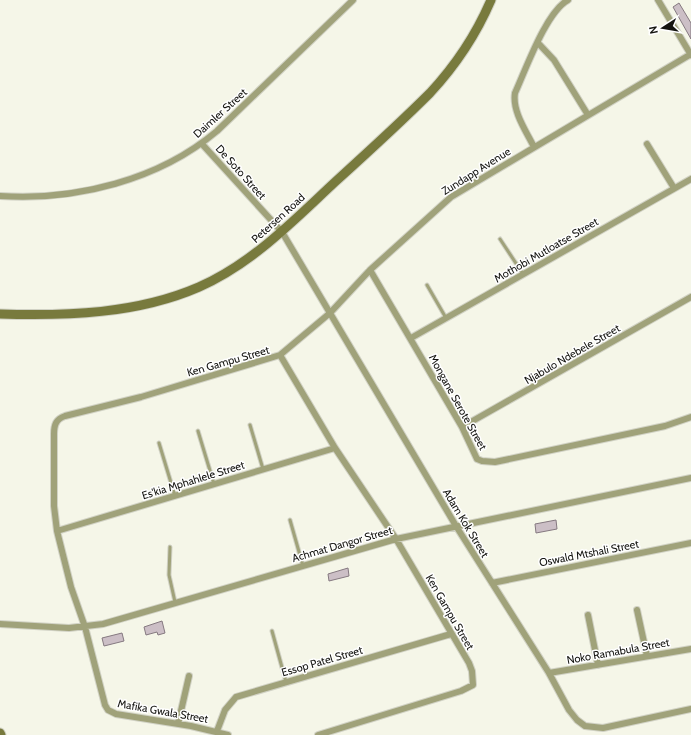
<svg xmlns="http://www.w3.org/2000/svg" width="691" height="735" font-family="Cabin,sans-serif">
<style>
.building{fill:#ccbfc6;stroke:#857980}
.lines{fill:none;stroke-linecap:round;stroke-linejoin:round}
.lane-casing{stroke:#d1d2c5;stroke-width:5}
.street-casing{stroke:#d1d2c5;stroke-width:8}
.secondary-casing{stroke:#d1d2c5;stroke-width:11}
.lane{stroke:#a0a27a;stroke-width:3}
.street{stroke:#a0a27a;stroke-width:6}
.secondary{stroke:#787a3d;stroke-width:9}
.labels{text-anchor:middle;stroke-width:3;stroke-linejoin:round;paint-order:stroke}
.street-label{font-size:11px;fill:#141410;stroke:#fff}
</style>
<rect width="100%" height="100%" fill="#f5f6e8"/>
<path class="building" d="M679,3L691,23V39L673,7Z
M556,520L557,529L536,533L535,524Z
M348,568L349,576L329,581L328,574Z
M162,621L165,633L158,635L157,632L146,635L144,627Z
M122,633L124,641L104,646L102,638Z"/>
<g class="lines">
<defs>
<path id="lane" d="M500,239L523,274
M427,285L446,318
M250,425L263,469
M198,431L214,484
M159,443L175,496
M290,520L303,566
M170,547L169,575L175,602
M272,631L286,682"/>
<path id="street" d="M658,0L691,55
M538,43L554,60L588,115
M202,144L282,232L456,526L549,673L569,710L577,720L585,726L603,728L691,709
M647,144L674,188
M534,147C526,131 512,111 515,93C526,69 546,12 568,0
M0,196C76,201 159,180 217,131L353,0
M370,270L462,427L477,459L482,461L495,462L665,426L691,417
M411,338L691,179
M280,355L335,448L396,539L469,663L472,671L473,685L461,691L318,735
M462,427L691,297
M57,531L335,448
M492,583L691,543
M637,610L647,656
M588,615L598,665
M0,624L69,628L103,624L396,539L691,478
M549,673L691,649
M178,724L189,676
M217,731L225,710L236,697L451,634
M228,735L191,726L116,714L108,710L105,705L85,627L71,587L57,531L54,506V434C54,425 56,419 65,416L141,397L280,355L330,313L370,270L451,197L691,54"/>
<path id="secondary" d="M0,314C67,316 137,314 199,287C253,263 293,221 335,182C367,153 399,124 430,93C456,65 476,35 491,0
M0,733L1,735"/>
</defs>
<use href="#lane" class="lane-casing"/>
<use href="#street" class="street-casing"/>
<use href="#secondary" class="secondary-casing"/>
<use href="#lane" class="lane"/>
<use href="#street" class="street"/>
<use href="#secondary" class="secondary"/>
</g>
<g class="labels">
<g class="street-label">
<text transform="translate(220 113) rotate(-42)" y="4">Daimler Street</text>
<text transform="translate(476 171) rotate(-32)" y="4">Zundapp Avenue</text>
<text transform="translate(241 172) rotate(48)" y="4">De Soto Street</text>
<text transform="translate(278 218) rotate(-42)" y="4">Petersen Road</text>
<text transform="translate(546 250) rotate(-30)" y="4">Mothobi Mutloatse Street</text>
<text transform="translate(572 354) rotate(-30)" y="4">Njabulo Ndebele Street</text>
<text transform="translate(228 361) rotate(-16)" y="4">Ken Gampu Street</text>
<text transform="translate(458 402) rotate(61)" y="4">Mongane Serote Street</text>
<text transform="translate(193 480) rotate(-17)" y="4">Es'kia Mphahlele Street</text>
<text transform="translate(466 523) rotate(59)" y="4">Adam Kok Street</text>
<text transform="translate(342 544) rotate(-16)" y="4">Achmat Dangor Street</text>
<text transform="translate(589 553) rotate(-11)" y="4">Oswald Mtshali Street</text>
<text transform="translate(450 612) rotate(60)" y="4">Ken Gampu Street</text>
<text transform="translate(618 651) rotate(-10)" y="4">Noko Ramabula Street</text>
<text transform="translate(322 661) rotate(-16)" y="4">Essop Patel Street</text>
<text transform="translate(163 711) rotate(10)" y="4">Mafika Gwala Street</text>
</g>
</g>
<g transform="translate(663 28) rotate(258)" stroke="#ffffff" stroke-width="3" paint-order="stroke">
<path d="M0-3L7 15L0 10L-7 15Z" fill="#141410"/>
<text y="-6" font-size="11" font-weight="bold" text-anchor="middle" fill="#141410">N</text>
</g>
</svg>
